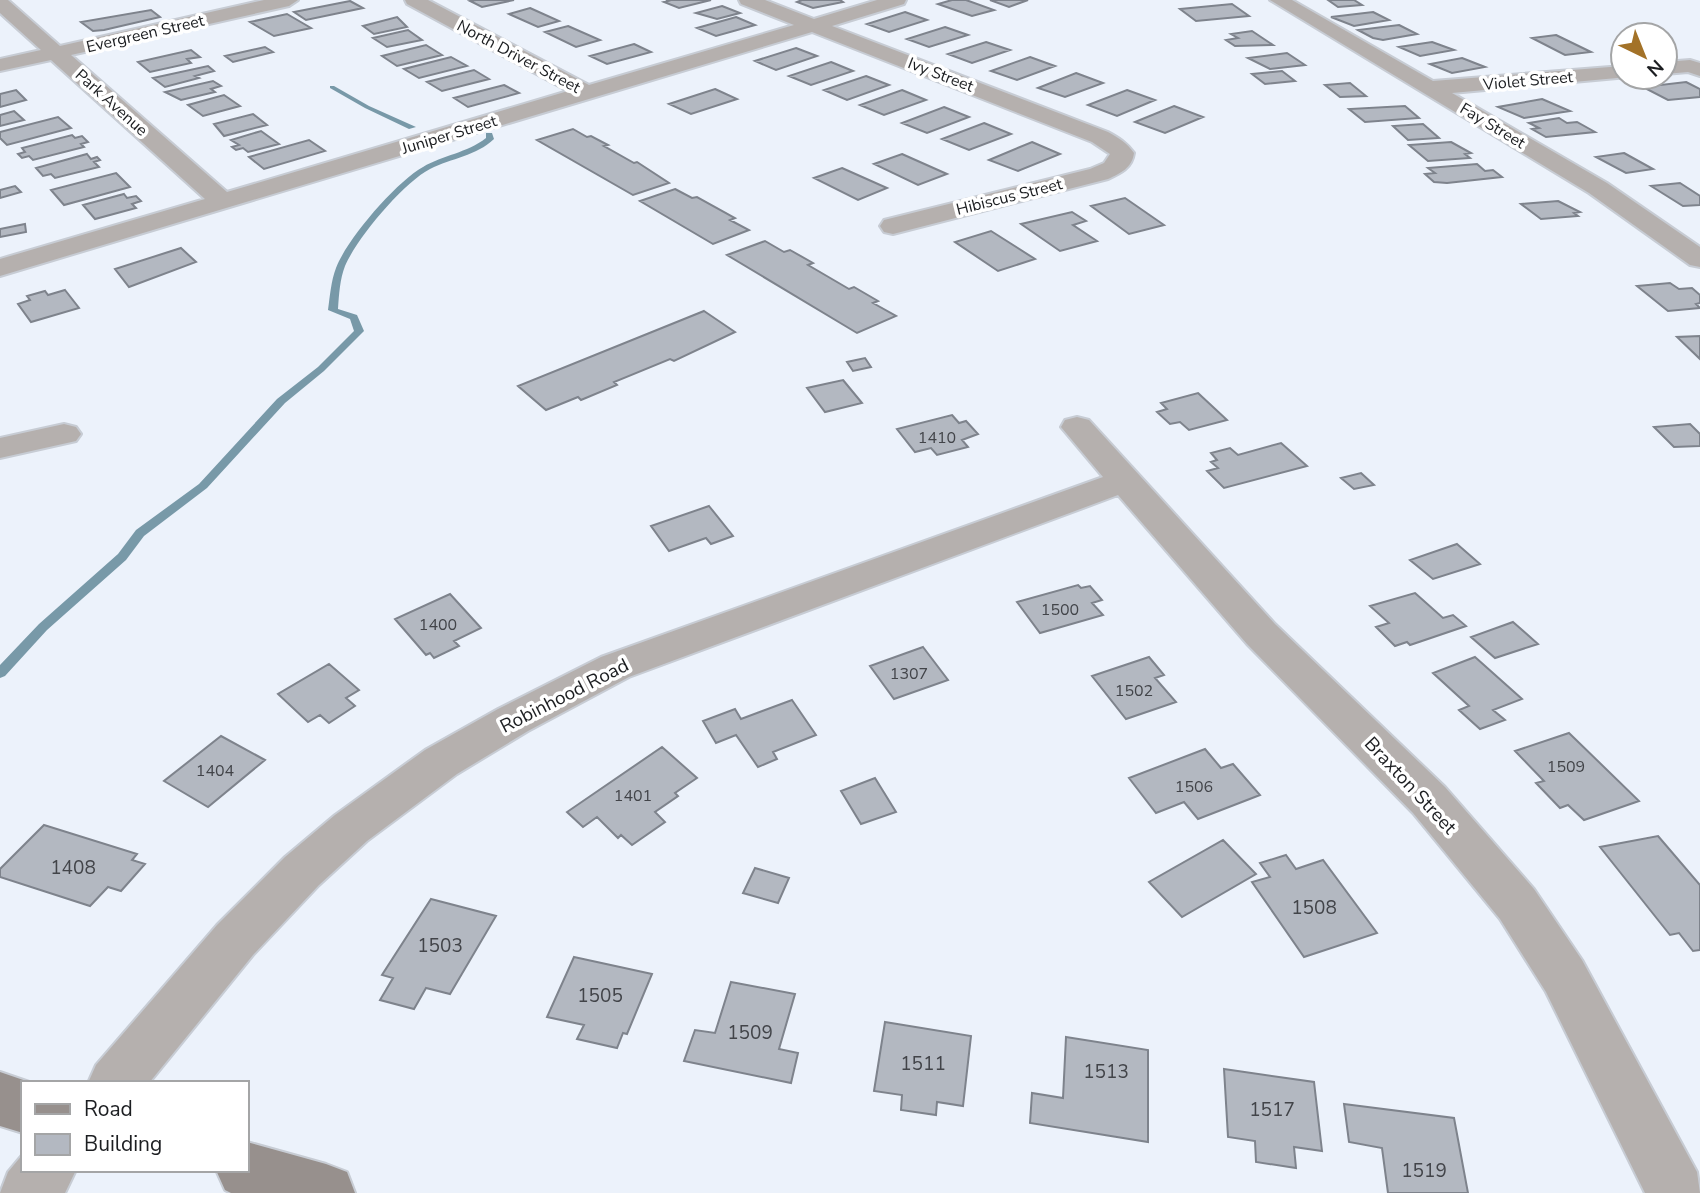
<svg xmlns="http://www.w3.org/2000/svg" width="1700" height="1193" font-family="'Nunito Sans',sans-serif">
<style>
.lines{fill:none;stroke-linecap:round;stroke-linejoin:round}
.stream{fill:#7899a8;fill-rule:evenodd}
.building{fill:#b3b8c1;stroke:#7e838c;stroke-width:2}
.minor-casing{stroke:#c7ccd4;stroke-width:4}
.secondary-casing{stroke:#c7ccd4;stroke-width:4}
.minor{fill:#b5b0ae;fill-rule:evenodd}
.secondary{fill:#97908d;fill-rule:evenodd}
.labels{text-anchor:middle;stroke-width:7;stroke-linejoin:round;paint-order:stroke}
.far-street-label{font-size:16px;fill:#1c1e21;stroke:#fff}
.number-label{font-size:16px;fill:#424449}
.street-label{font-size:19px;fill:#1c1e21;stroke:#fff}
.near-number-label{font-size:19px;fill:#424449}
</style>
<rect width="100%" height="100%" fill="#ecf2fb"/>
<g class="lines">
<path class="stream" d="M330,86H334L369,106L416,127L409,129L365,108L330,88Z
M486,133H492L494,139C476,156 452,158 430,169C403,183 357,238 345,266C340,279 339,294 338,309L357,315L364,331L324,371L285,403L207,488L144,536L126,560L47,630L5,676L0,678V665L39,624L118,554L136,530L199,484L277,399L318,367L354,331L350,319L328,310C330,296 331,281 336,268C347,239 396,182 423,167C443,155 467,153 486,138Z"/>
</g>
<path class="building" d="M476,0H514L482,7L470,1Z
M666,0H711L679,8L664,2L668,1Z
M802,0H840L843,2L813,8L797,2Z
M952,0H966L994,10L972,16L938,4Z
M990,0H1028L1009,7Z
M1328,0H1354L1362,5L1338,7Z
M350,1L363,8L306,20L294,12Z
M1232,4L1249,16L1196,21L1180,9Z
M722,6L740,13L717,19L696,13Z
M530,8L559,21L538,27L509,14Z
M151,10L160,17L104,30L93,31L81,22Z
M905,12L927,20L889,32L867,24Z
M1373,12L1389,20L1354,26L1331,17Z
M287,14L311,28L274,36L250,22Z
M397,17L407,27L374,34L363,26Z
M736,17L755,25L716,36L697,28Z
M1399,25L1417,34L1383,40L1373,38L1358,30Z
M568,26L600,40L576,47L545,32Z
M945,27L968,35L929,47L907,39Z
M408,30L422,40L387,47L373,38Z
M1252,31L1273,45L1235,46L1226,40L1238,38L1231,34Z
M1556,35L1591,52L1565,55L1532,38Z
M986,42L1010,50L972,63L948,54Z
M1432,42L1454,50L1420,56L1399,47Z
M634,44L651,52L607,64L590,56Z
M426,45L442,55L397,66L382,56Z
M265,47L273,52L233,62L225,56Z
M796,48L817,56L776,70L755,61Z
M191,50L200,57L187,59L191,63L150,72L138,62Z
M1287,53L1305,65L1270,69L1248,58Z
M451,57L467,66L419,78L404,69Z
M1030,57L1055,66L1017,80L991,71Z
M1462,58L1485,67L1452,73L1430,64Z
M831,62L853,71L811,85L789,76Z
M208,66L214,71L195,76L199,78L165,87L153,78Z
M474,70L489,79L442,91L427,82Z
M1282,71L1295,81L1265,84L1252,74Z
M1076,73L1103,83L1065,97L1038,88Z
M866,76L889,85L847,100L824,90Z
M213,81L221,86L211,89L215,92L181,100L165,92Z
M1686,82L1700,89V97L1668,100L1643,87Z
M1350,83L1366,96L1340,97L1325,85Z
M504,85L519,93L468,107L454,98Z
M715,89L737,99L691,114L669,104Z
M16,90L26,100L0,107V94Z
M902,90L926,100L884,115L860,105Z
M1127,90L1155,100L1117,116L1088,105Z
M224,95L240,106L203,116L188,105Z
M1542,99L1570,111L1524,118L1498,107Z
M1174,106L1203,117L1165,133L1135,122Z
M1405,106L1419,118L1365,122L1349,109Z
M944,107L969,117L927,133L902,123Z
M14,111L24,120L0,126V115Z
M253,114L267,125L224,136L214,124Z
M58,117L71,128L7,145L0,138V132Z
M1559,118L1567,123L1577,122L1595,132L1546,137L1532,129L1539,128L1529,123Z
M984,123L1011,134L969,150L942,139Z
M1423,124L1439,138L1408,140L1393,126Z
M573,129L587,137L591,136L608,145L604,146L634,163L637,162L669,183L633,195L537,140Z
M261,131L279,144L248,152L243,148L236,150L232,147L239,145L231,140Z
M72,135L75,138L82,136L88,142L81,144L84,147L33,160L29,156L22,158L18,154L25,152L22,148Z
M309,140L325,151L264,169L249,157Z
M1032,142L1060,154L1018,171L989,160Z
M1451,142L1471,153L1465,154L1470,158L1428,161L1409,145Z
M1624,153L1653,169L1626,173L1596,157Z
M87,154L91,159L97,157L100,160L94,162L99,167L55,178L51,174L43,176L36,168Z
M902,154L947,174L918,185L874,164Z
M1477,164L1485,171L1493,170L1502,177L1447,183L1434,182L1425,174L1435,173L1428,168Z
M842,168L887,188L858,200L814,178Z
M116,173L130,187L64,205L51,190Z
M1680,183L1700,196V205L1683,206L1651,186Z
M15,186L21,192L0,198V190Z
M675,189L692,198L697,197L735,218L730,220L749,230L713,244L640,201Z
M124,194L127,198L136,196L141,201L132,204L136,208L95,219L83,205Z
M1125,198L1164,225L1129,234L1091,206Z
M1558,201L1580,212L1574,213L1578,216L1541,219L1521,204Z
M1072,212L1086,221L1073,225L1097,241L1060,251L1021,224Z
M25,224L26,232L0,237V229Z
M991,231L1035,259L998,271L955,242Z
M765,241L784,252L790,250L813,263L808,265L849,289L854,287L878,301L873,303L896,316L857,333L727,255Z
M181,248L196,262L129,287L115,269Z
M1670,283L1679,289L1692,288L1700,295V303L1696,304L1700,308L1668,311L1637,286Z
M65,290L79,308L31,322L18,304L30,300L27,296L45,291L48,295Z
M704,311L735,332L674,361L670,359L614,382L617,385L581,400L578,397L546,410L518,386Z
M1700,336V359L1677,337Z
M865,358L871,367L853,371L847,362Z
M843,380L862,403L825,412L807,388Z
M1198,393L1227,420L1189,430L1180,422L1170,424L1157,412L1167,409L1161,403Z
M952,415L959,423L966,421L978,434L962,440L968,447L937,455L931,448L915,452L897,429Z
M1690,424L1700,434V446L1674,447L1654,427Z
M1281,443L1307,466L1224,488L1207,471L1218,468L1211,462L1217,460L1211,453L1230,448L1238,455Z
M1361,473L1374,485L1354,489L1341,478Z
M709,506L733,536L711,544L706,538L669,551L651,526Z
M1457,544L1480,564L1433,579L1410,560Z
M1078,585L1081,588L1090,586L1102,600L1092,603L1103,615L1040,633L1017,602Z
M1415,593L1443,618L1453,615L1466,626L1410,645L1407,642L1395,646L1376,627L1389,623L1370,606Z
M450,594L481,628L454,641L459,646L434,658L430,653L426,655L395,619Z
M1513,622L1538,644L1495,658L1471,637Z
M923,647L948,680L894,699L870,666Z
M1149,657L1164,675L1155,678L1176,702L1126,719L1092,676Z
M1475,657L1522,699L1493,710L1505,720L1480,729L1459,710L1469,706L1433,673Z
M329,664L359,690L346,698L355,706L329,723L320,715L308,722L278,694Z
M792,700L816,735L773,752L777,759L758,767L736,735L716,743L703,721L735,709L741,719Z
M1569,733L1639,801L1584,820L1568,805L1560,808L1536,783L1544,781L1515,751Z
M221,736L265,760L208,807L164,781Z
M662,747L697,778L675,793L678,796L655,812L665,822L632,845L621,835L618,838L597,817L583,827L567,812Z
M1205,749L1221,768L1233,764L1260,795L1198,819L1184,802L1156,813L1129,778Z
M875,778L896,812L861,824L841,791Z
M44,825L137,854L132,860L145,864L121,891L108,887L90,906L0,877V869Z
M1658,836L1700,885V950L1693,951L1679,933L1670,935L1600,847Z
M1223,840L1256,874L1182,917L1149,882Z
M1286,855L1296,869L1323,860L1377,933L1304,957L1252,882L1270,877L1260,863Z
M755,868L789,878L778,903L743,893Z
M431,899L496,916L450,994L426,988L414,1009L380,1000L393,978L382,975Z
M574,957L652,974L627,1034L623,1033L617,1048L577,1039L584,1025L547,1017Z
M731,982L795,994L779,1049L798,1053L791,1083L684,1061L695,1030L715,1033Z
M885,1022L971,1036L963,1106L937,1102L936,1115L901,1110L902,1095L874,1091Z
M1066,1037L1148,1050V1142L1030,1123L1032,1093L1063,1098Z
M1224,1069L1314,1082L1322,1151L1294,1147L1296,1168L1256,1162L1255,1141L1228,1137Z
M1344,1104L1454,1118L1468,1193H1388L1382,1148L1349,1142Z"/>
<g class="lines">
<defs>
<path id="minor" d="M0,0H8L60,46L264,0H298L289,6L71,55L227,192L568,91L407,4L405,0H428L589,85L794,25L741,4L739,0H765L814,19L877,0H906L904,4L832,26L1108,132C1119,138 1127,143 1134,153C1132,168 1121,173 1108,179L893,234L884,232L880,226L884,220L1090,169L1104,163L1110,154L1092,142L812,32L0,276V259L205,199L51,60L0,71V59L41,50L0,13Z
M1270,0H1292L1433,81L1623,66V77H1628L1452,93L1607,183L1700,247V267L1690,265L1589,193Z
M1690,60L1700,63V76L1688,72L1665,74V62Z
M1077,417L1089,420L1275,624L1445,787L1534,889L1582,960L1697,1172L1700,1193H1645L1546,992L1500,919L1413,813L1247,644L1118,495L629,677L528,731L457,774L367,841L319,885L253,955L149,1083H88L96,1065L217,925L285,857L335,815L425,750L498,709L601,657L1103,477L1061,427L1065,420Z
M64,424L76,427L81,434L76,441L0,458V438Z
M23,1154V1170H76L65,1193H0L8,1172Z"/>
<path id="secondary" d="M0,1072L32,1083H23V1133L0,1126Z
M247,1142L326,1164L347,1172L355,1193H231L225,1190L216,1170H247Z"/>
</defs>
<use href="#minor" class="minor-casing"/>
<use href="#secondary" class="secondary-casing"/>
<use href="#minor" class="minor"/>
<use href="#secondary" class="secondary"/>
</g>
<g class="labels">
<g class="far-street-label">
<text transform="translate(145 33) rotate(-13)" y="6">Evergreen Street</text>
<text transform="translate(519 56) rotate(28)" y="6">North Driver Street</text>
<text transform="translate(941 74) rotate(21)" y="6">Ivy Street</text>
<text transform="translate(1528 80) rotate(-5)" y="6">Violet Street</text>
<text transform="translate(112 102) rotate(42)" y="6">Park Avenue</text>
<text transform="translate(1493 125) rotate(31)" y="6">Fay Street</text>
<text transform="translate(449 134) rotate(-17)" y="6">Juniper Street</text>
<text transform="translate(1009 196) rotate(-14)" y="6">Hibiscus Street</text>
</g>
<g class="number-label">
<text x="937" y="443">1410</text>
<text x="1060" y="615">1500</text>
<text x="438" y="630">1400</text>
<text x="909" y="679">1307</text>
<text x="1134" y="696">1502</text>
<text x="1566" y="772">1509</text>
<text x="215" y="776">1404</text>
<text x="1194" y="792">1506</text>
<text x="633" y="801">1401</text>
</g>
<g class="street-label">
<text transform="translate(564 695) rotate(-27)" y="7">Robinhood Road</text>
<text transform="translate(1411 785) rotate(47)" y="7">Braxton Street</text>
</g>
<g class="near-number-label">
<text x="73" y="874">1408</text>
<text x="1314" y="914">1508</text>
<text x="440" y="952">1503</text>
<text x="600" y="1002">1505</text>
<text x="750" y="1039">1509</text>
<text x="923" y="1070">1511</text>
<text x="1106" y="1078">1513</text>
<text x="1272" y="1116">1517</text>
<text x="1424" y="1177">1519</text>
</g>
</g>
<rect x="21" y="1081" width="228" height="91" fill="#ffffff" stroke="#a4a5a6" stroke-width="2"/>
<rect x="35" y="1104" width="35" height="10" fill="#97908d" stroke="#a4a5a6" stroke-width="2"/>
<text x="84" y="1116" font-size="21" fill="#1c1e21">Road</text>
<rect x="35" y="1134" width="35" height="21" fill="#b3b8c1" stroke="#a4a5a6" stroke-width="2"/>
<text x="84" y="1151" font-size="21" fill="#1c1e21">Building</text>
<g transform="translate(1644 56) rotate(137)"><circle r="33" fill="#ffffff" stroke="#a4a5a6" stroke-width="2"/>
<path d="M0-5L12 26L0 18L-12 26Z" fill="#a37228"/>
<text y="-10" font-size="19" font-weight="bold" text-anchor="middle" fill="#1c1e21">N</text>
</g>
</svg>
